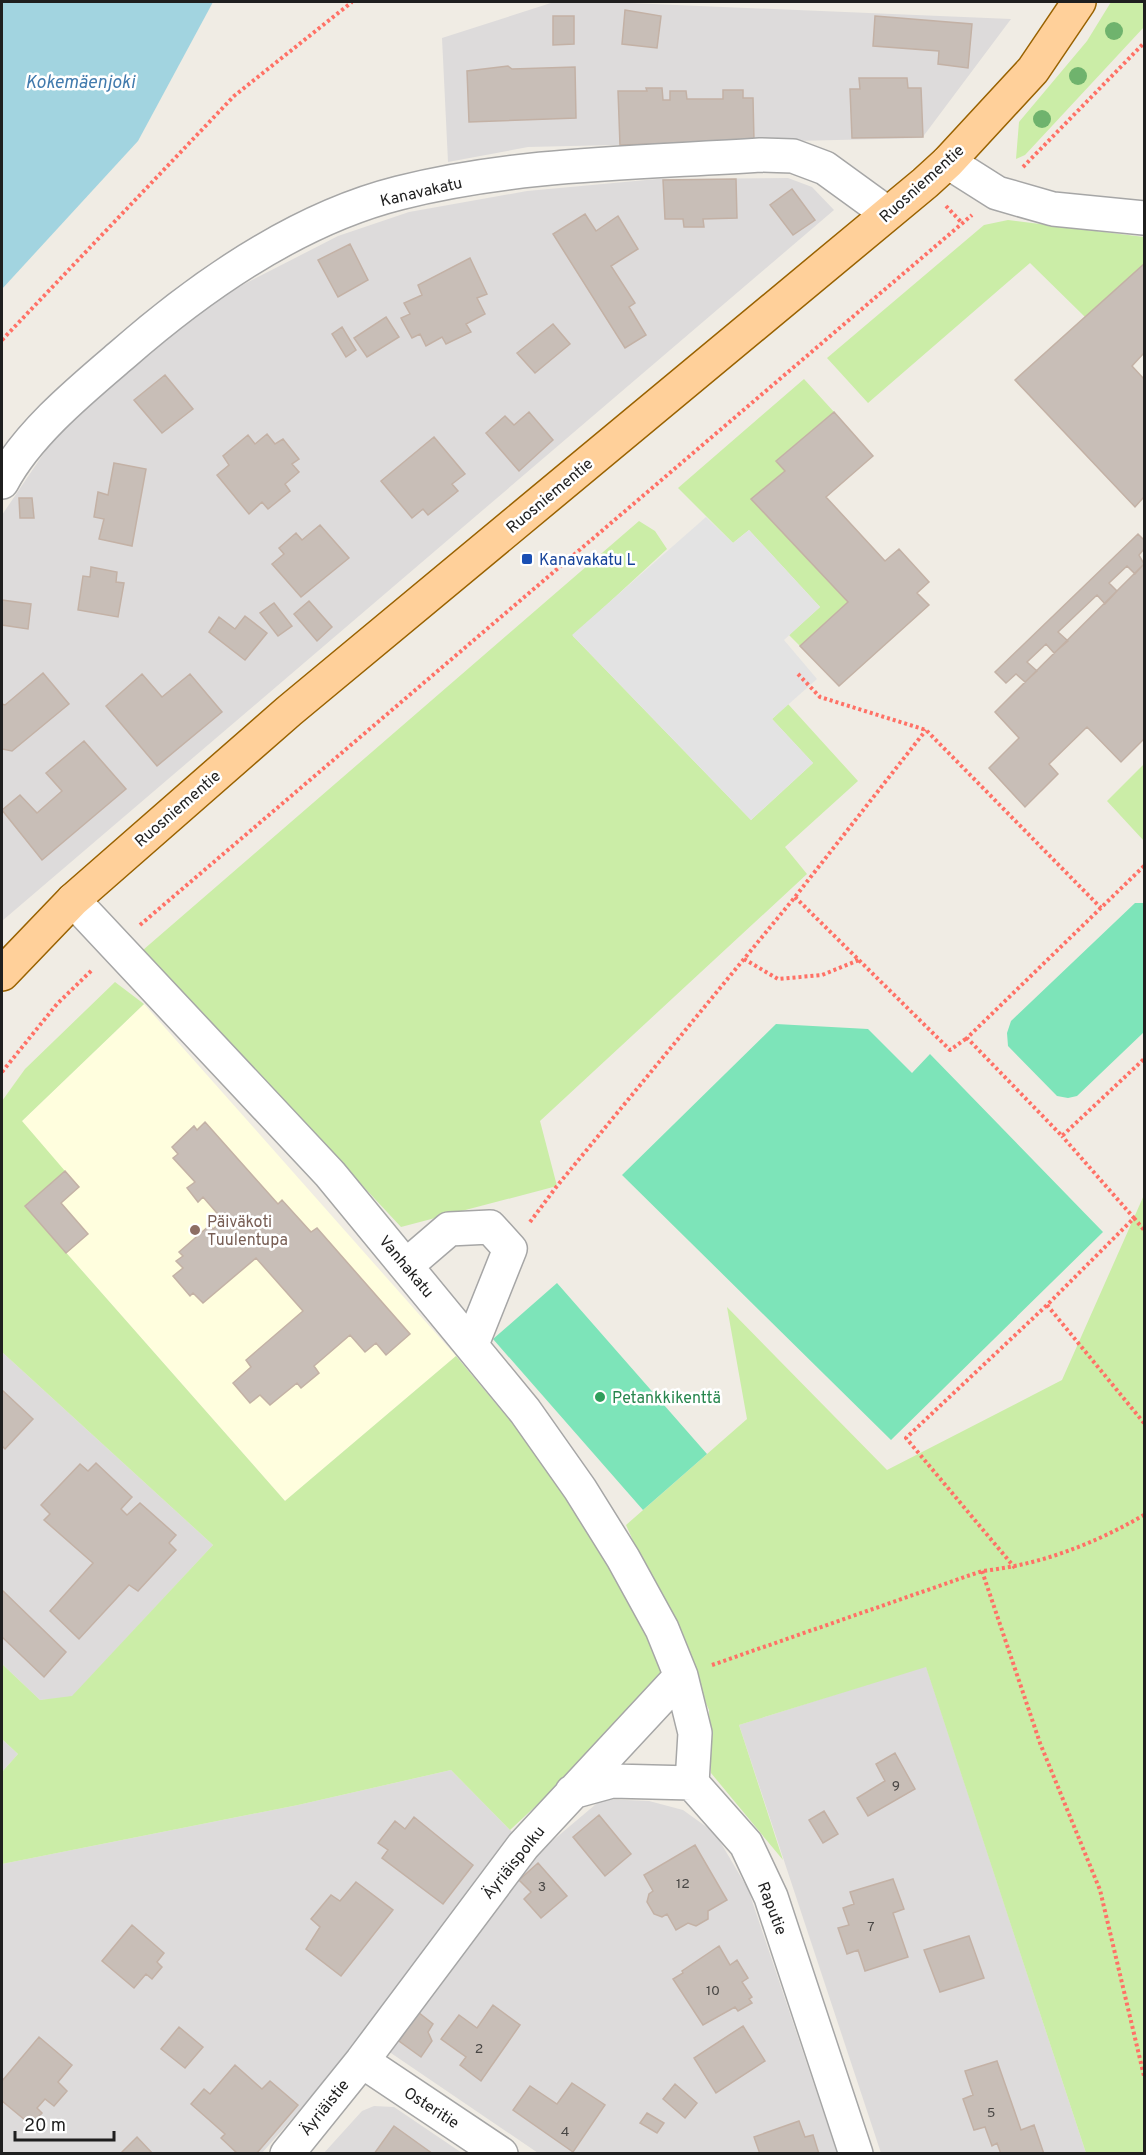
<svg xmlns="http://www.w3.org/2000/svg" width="1146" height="2155" font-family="Overpass,sans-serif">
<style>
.residential{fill:#dddbdb}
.education{fill:#fffede}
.grass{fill:#cbeda7}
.pitch{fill:#7de4b9}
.parking{fill:#e3e3e3}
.water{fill:#a2d4e0}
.building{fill:#c8beb7;stroke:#c3b1a5;stroke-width:1.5}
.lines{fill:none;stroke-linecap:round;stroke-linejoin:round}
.minor-casing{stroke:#a6a6a6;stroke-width:36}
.major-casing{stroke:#996200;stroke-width:36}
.path{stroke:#ff7166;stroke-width:4;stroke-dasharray:3 3;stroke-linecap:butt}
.minor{stroke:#fff;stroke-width:33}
.major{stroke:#ffd09a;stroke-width:33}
.tree{fill:#6fb36d}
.transit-dot{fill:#1a4fb4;stroke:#fff;stroke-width:2}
.education-dot{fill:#8d6e63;stroke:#fff;stroke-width:2}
.leisure-dot{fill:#2e9e5b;stroke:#fff;stroke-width:2}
.labels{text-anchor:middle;stroke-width:5;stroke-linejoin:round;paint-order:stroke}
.number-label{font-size:14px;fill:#494745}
.street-label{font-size:16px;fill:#1f1f1f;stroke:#fff}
.transit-label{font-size:16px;fill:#164399;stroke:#fff;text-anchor:start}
.education-label{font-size:16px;fill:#785e54;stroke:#fff;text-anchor:start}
.leisure-label{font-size:16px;fill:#27864d;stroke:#fff;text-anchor:start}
.water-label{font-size:18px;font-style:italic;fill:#417aad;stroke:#fff}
</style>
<rect width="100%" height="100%" fill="#f0ece4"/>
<path class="residential" d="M554,2H606L1011,19L922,138L528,147L448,162L442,38Z
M788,178L812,187L834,210L2,921V515L52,441L104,389L223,295L338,236L409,212L527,191L657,179Z
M2,1352L213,1545L72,1697L40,1700L2,1664Z
M926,1666L1086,2153H881L739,1725Z
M2,1739L18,1754L2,1772Z
M451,1770L518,1838L342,2062L262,2153L2,2154V1864L298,1805Z
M602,1799L649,1801L683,1810L715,1833L748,1889L837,2153H538L385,2049L532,1858Z
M374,2106L394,2107L462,2153L323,2154L362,2111Z"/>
<path class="education" d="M144,1004L456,1356L285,1501L25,1206L22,1121Z"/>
<path class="grass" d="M1111,2H1144V27L1025,155L1016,159L1019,122L1087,41Z
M1008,220L1144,237V264L1085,317L1030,263L868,403L827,358L984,225Z
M804,379L834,412L776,461L785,471L751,499L848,602L800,646L789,635L820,607L749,530L733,543L678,488Z
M639,521L655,531L667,549L573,636L751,820L813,763L772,719L788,704L858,781L785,847L807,874L540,1121L557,1186L401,1227L143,950Z
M1144,764V841L1107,801Z
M115,982L144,1004L22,1121L65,1171L25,1206L285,1501L456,1356L554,1473L630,1596L666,1674L554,1789L510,1830L451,1770L298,1805L2,1864V1772L18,1754L2,1739V1664L40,1700L72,1696L213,1545L2,1352V1101L25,1069Z
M1144,1195V2153H1086L926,1667L739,1725L783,1860L711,1773L709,1710L626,1525L747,1419L727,1307L887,1470L1062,1380Z"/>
<path class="pitch" d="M1135,903H1144V1032L1077,1096L1068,1098L1057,1096L1008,1046L1007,1033L1011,1021Z
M776,1024L868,1029L912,1073L930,1054L1103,1232L891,1440L622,1175Z
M557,1283L707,1454L643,1510L493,1339Z"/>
<path class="parking" d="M706,517L733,543L749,530L820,607L784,640L817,679L772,719L813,763L751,820L572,635Z"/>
<path class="water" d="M2,2H213L138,141L2,289Z"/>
<path class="building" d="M625,10L661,16L657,48L622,44Z
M553,16H574V44L553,45Z
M875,16L972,24L968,68L938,64L939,51L873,46Z
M508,66L512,69L575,67L576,118L469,122L467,71Z
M859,78H907L908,88H921L923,137L852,138L850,89H860Z
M646,88H662L663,100H670V91H686L687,99H723V90H743V98H753L754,141L620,145L618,91H647Z
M736,179L737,218L703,219L704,227H684L683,219H665L663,180Z
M792,189L815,220L793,235L770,205Z
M585,214L596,231L618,216L638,249L611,266L635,303L629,307L646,335L625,348L553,234Z
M350,244L368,280L338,297L318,260Z
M470,258L487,294L477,298L485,314L466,324L471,332L446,344L442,337L426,346L420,334L412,338L401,318L410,314L404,303L422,295L418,285Z
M1144,264V353L1132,366L1144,379V497L1135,507L1015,380Z
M386,317L399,337L367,357L354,338Z
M553,324L570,344L535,373L517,353Z
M342,327L356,350L346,357L332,334Z
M165,375L193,409L162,433L134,400Z
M529,412L553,440L519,471L486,433L505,416L514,425Z
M834,412L873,456L826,497L885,561L899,549L929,582L917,593L929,605L839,686L800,646L848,602L751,499L785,471L776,461Z
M267,434L275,444L283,439L299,459L292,464L299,472L285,484L290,491L268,509L262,502L249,514L217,475L229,465L223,456L248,435L255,444Z
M434,437L465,474L452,484L458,491L428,515L423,509L412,518L381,481Z
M114,463L146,469L132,546L99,539L104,519L94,517L98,492L108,495Z
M19,498H32L34,518H20Z
M320,525L349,558L301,597L272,564L284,554L279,548L296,533L302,540Z
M1138,534L1144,540V549L1139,555L1144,564L1135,574L1127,566L1109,583L1117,591L1105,604L1097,595L1058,632L1068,641L1054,653L1046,644L1027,662L1037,671L1025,682L1016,674L1006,683L995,672Z
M1144,564V739L1121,762L1087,727L1049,764L1058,774L1025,807L989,768L1019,738L995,712Z
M91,567L117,572L116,582L124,583L118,617L78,610L83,576L90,577Z
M2,600L31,604L28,629L2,625Z
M309,601L332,627L317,641L294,614Z
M274,603L292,626L278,636L260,613Z
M245,616L267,633L245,660L209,632L219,617L235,629Z
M43,673L69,704L12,751L2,749V704L5,705Z
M142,674L162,697L190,674L222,712L157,766L106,706Z
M84,741L126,789L42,860L2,810L20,795L37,813L62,791L46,773Z
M205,1122L278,1204L282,1200L311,1232L317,1228L410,1334L386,1355L376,1343L365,1352L350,1335L314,1366L319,1373L301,1388L297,1383L270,1405L260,1395L250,1403L233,1383L251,1367L246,1360L303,1311L256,1258L203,1303L193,1293L190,1296L173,1276L183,1268L176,1261L183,1256L179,1252L210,1225L213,1229L223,1220L203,1197L198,1202L187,1188L195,1182L173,1158L178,1154L172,1147L194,1126L197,1130Z
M65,1171L79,1187L61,1203L88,1234L66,1253L25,1206Z
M2,1390L33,1419L5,1449L2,1446Z
M96,1463L132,1497L121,1509L127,1515L140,1503L176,1535L169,1543L176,1550L138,1591L129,1585L79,1639L50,1611L93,1563L44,1520L50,1514L41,1505L80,1464L88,1471Z
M2,1590L66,1652L44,1677L2,1637Z
M895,1753L915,1789L868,1816L857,1798L885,1781L876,1764Z
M824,1811L838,1834L823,1843L809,1820Z
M599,1815L631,1854L605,1876L573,1837Z
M414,1817L473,1865L443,1904L382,1858L388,1850L378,1843L395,1821L405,1829Z
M695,1845L727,1900L708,1911V1919L696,1926L688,1923L676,1930L667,1914L662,1917L654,1914L647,1902L649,1894L653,1891L644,1875Z
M538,1863L567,1896L541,1918L524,1899L531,1892L519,1880Z
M893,1879L904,1909L893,1913L908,1957L865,1971L858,1950L847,1954L838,1928L849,1925L843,1908L854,1904L850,1892Z
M356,1882L393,1910L341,1976L306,1949L320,1927L311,1919L331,1895L340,1901Z
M132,1925L164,1953L157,1962L162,1967L152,1979L146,1974L134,1988L102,1961Z
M969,1936L984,1978L940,1992L924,1950Z
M719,1946L730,1965L737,1960L748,1978L742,1982L752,1997L749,1999L752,2003L738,2011L735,2007L703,2025L673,1979L683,1973L682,1971Z
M493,2005L520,2025L481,2081L460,2065L466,2057L441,2039L459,2015L477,2028Z
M418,2012L433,2024L428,2032L432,2041L421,2057L399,2041Z
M743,2026L765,2061L716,2093L694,2058Z
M179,2027L203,2047L185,2068L161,2049Z
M39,2037L72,2065L58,2082L67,2091L54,2106L45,2099L37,2108L42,2113L31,2125L2,2101V2081Z
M997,2061L1021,2130L1034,2125L1044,2154H1001L997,2143L992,2146L985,2127L974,2130L963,2099L973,2095L965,2071Z
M235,2065L262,2089L270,2081L298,2105L256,2154H238L221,2138L225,2134L191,2104L204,2089L210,2094Z
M572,2083L605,2105L573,2152L513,2110L530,2086L557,2104Z
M675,2084L697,2103L685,2118L663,2099Z
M647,2113L664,2123L657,2133L640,2123Z
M799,2121L805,2137L813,2135L819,2154H760L754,2137Z
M394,2126L433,2154H374Z
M137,2137L153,2154H120Z"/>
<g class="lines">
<defs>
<path id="minor" d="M948,162L997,193L1053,209L1144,218
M2,482C27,434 82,389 123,354C202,285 296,219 399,193C517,163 640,163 760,155L793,156L825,168L887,213
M73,900L330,1174L525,1411L580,1489L623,1558L662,1629L681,1676L695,1733L692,1783L746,1844L771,1897L856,2154
M407,1265L449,1229L490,1227L510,1249L472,1344
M572,1792L612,1781L692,1783
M362,2061L501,2154
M287,2154L362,2061L523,1846L681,1676"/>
<path id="major" d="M2,974L73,900L289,711L925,183L948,162L1033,70L1079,2"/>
</defs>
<use href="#minor" class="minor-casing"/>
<use href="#major" class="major-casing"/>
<path class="path" d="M1023,167L1144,43
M946,206L962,223
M2,340L234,96L352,2
M798,674L820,697L926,730L1101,908
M1144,866L967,1038L1062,1136L1144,1059
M795,897L950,1050L967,1038
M140,925L972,215
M744,959L778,979L822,975L859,960
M2,1072L57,1004L93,969
M1134,1218L1144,1230
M530,1222L557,1186L795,897L926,730
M1047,1305L1144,1423
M1015,1568L906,1438L1047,1305L1134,1218L1062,1136
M982,1571L1040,1743L1100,1890L1144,2076
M712,1665L982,1571C1040,1565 1094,1544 1144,1515"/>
<use href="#minor" class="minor"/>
<use href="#major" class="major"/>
</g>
<g class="tree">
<circle cx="1114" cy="31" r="9"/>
<circle cx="1078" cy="76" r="9"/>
<circle cx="1042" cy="119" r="9"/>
</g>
<rect class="transit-dot" x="521" y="553" width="12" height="12" rx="3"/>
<circle class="education-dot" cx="195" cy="1230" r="6"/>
<circle class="leisure-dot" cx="600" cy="1397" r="6"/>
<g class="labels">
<g class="number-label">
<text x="896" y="1790">9</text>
<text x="683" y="1888">12</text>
<text x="542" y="1891">3</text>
<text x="871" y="1931">7</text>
<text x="713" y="1995">10</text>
<text x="479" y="2053">2</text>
<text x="991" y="2117">5</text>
<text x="565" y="2136">4</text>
</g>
<g class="street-label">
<text transform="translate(921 183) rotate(-42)" y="6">Ruosniementie</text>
<text transform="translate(421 191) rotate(-13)" y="6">Kanavakatu</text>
<text transform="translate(549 495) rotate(-40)" y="6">Ruosniementie</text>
<text transform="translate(177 808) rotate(-41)" y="6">Ruosniementie</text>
<text transform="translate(407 1266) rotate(50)" y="6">Vanhakatu</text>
<text transform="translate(513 1862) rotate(-51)" y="6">Äyriäispolku</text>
<text transform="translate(773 1908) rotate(69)" y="6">Raputie</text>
<text transform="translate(324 2107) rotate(-51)" y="6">Äyriäistie</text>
<text transform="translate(432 2107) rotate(33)" y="6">Osteritie</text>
</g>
<g class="transit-label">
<text x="539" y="565">Kanavakatu L</text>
</g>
<g class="education-label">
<text x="207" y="1227">Päiväkoti<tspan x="207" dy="18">Tuulentupa</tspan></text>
</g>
<g class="leisure-label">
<text x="612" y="1403">Petankkikenttä</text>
</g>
<g class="water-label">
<text x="80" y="88">Kokemäenjoki</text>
</g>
</g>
<rect width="1146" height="2155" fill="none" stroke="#1f1f1f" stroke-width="6"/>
<path d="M15 2131v9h99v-9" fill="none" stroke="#1f1f1f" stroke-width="3"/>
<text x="24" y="2131" font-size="18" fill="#1f1f1f" stroke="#ffffff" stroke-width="4.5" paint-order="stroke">20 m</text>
</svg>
